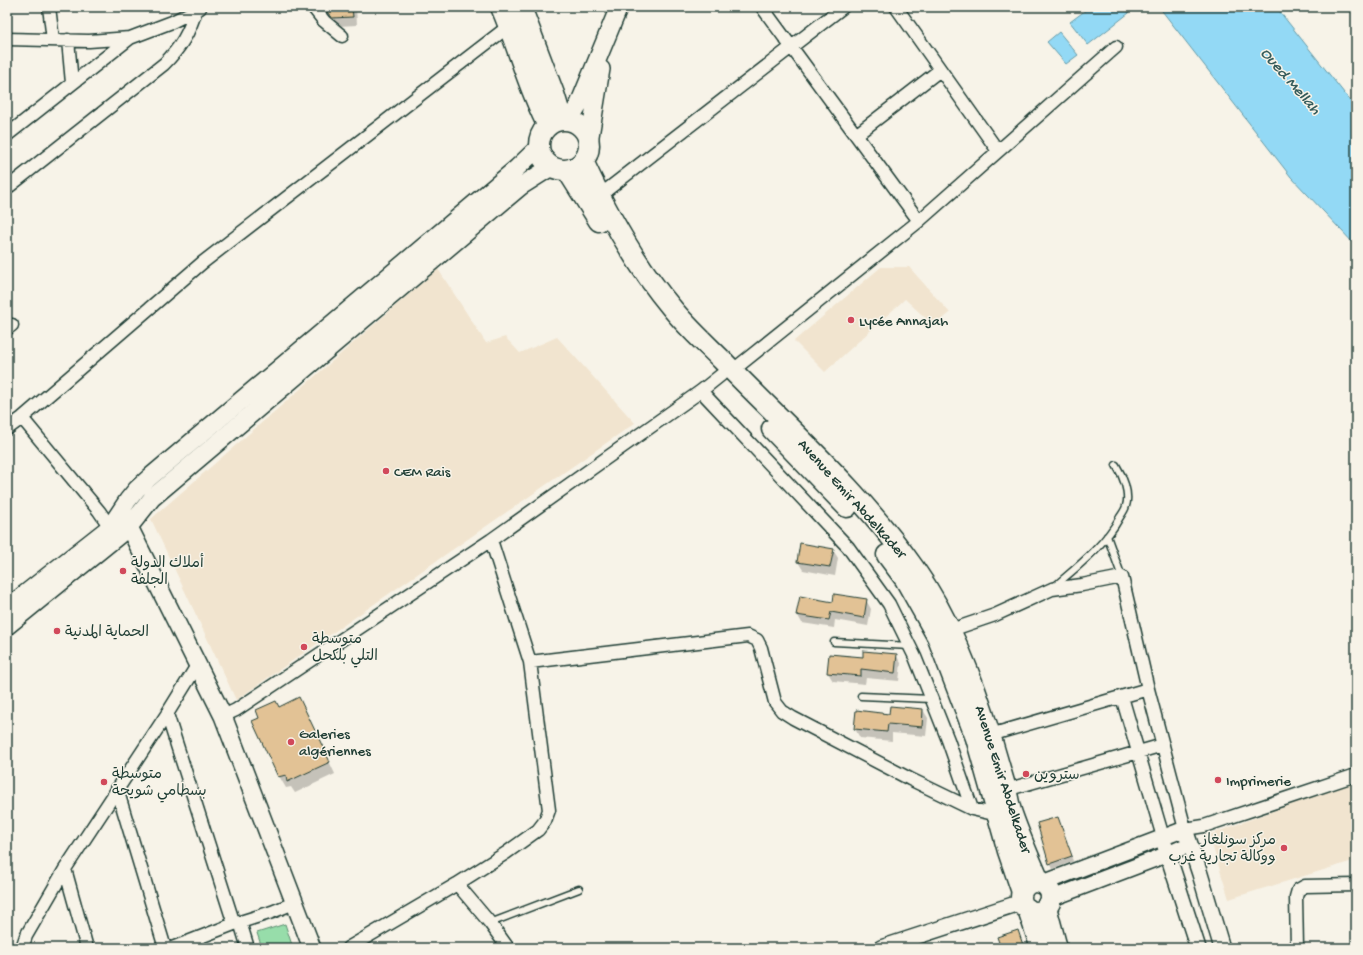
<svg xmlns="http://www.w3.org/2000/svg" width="1363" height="955" font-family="'Gochi Hand','Playpen Sans Arabic',sans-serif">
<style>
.built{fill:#f1e4cf}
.green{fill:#97ddaa;stroke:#5b8d6f}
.water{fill:#93d9f5;stroke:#659ba8}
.shadow{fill:#0003}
.building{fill:#e2c295;stroke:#1f3d34}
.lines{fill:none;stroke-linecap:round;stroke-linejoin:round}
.service-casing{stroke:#1f3d34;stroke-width:9}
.minor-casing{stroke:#1f3d34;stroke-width:15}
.tertiary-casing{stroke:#1f3d34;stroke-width:18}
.secondary-casing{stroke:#1f3d34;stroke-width:20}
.primary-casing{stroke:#1f3d34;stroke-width:23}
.service{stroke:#f7f3e8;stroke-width:6}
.minor{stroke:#f7f3e8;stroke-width:12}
.tertiary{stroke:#f7f3e8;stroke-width:15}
.secondary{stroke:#f7f3e8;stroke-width:17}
.primary{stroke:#f7f3e8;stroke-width:20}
.poi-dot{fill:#d1495b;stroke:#f7f3e8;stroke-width:1.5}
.labels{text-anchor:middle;stroke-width:3;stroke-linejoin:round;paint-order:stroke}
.poi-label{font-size:15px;fill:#1f3d34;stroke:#f7f3e8;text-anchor:start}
.street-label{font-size:15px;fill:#1f3d34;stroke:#f7f3e8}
.water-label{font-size:16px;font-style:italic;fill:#365c5b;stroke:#f7f3e8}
</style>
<rect width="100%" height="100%" fill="#f7f3e8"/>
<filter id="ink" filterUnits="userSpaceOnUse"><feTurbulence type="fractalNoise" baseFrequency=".025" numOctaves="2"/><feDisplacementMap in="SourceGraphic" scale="8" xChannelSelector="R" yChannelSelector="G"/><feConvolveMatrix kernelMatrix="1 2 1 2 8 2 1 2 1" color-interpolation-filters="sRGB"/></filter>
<g filter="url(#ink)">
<path class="built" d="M881,267H909L950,313L934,326L905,299L825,372L794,341Z
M438,269L486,343L505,337L520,353L557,337L635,423L236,700L151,519Z
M1356,780V860L1229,899L1209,835Z"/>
<path class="green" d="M285,924L293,948H262L257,933Z"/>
<path class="water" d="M1090,7H1124L1129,13L1088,45L1070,22Z
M1159,7H1276L1356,108V246L1291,177Z
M1059,32L1078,55L1066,64L1047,42Z"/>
<path class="shadow" d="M322,7H356L357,25L338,26Z
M833,550L838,558L835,576L803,570L798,562Z
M866,600L871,609L868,626L835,620L834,628L802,623L797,614Z
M896,655L901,663L899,681L866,678L865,684L833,681L828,673L864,658Z
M279,708L305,710L335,774L295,793L291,787L286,788L279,776Z
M923,710L928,718L926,736L892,733V741L860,738L855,729Z
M1058,818L1073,861H1074L1053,869L1050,863Z
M1018,931L1025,948H1002Z"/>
<path class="building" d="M323,7H352L353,17L332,18Z
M800,543L834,549L830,567L797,562Z
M834,594L867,599L864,618L831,612L829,620L796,615L800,596L833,602Z
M863,651L897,654L895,673L861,669V676L827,673L829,654L863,657Z
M299,697L330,762L287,782L286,775L278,777L252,721L259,718L256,710L276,701L279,707Z
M890,706L923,709L922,727L888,724L887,732L854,729L856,710L889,714Z
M1058,817L1072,856L1049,864L1037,823Z
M1018,930L1024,948H1001L997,937Z"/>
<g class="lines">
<defs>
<path id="service" d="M1107,536L1122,577
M1055,586C1078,566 1105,545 1120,517C1122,514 1125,510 1126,506C1130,493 1123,476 1116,465
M834,642L910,646
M861,696L931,699
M490,923L579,889"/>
<path id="minor" d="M49,7L53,40
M313,7L324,21L342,36
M762,7L919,221
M896,7L998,151
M7,39L89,41L130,38L172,22L200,8
M68,40L72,83
M7,135L130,38
M856,135L940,70
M7,188L164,64C181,47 189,33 196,10
M599,196L843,7
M7,329L12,325
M732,371L919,221L1116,47
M701,391L848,547L889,604L915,657L948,740L972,809
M22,418L99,511L110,527
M7,429L22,418L202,263L509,26
M951,630L995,615L1052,589L1082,585L1122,577L1148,689L1185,829L1204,826L1356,775
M530,662L748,636L757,640L761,648L775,702L782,711L793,718L910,779L972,809L998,815L1003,814
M1122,697L1163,837
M167,714L234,924
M223,716L236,710L491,540L701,391L721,375
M990,735L1148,689
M117,789L165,948
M1006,790L1163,745
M65,869L87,948
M457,884L506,853L538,830L545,821L549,810L530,662L491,540
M240,922L248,948
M22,948L26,936L65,869L167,714L198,664
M172,948L234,924L272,912L294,903
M348,948L457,884L490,923L508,948
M1297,948L1296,897L1298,890L1305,886L1356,885"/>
<path id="tertiary" d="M1165,846L1198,948
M1043,883L1185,829L1200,874L1222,948
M1050,899L1168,854L1190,844
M881,948L1022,902"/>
<path id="secondary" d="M569,121L579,104L619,7
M589,142L601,69
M122,518L129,527L223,716L312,948
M7,608L110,527L128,500L137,489L149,478L517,168L539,147
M7,626L129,527L152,498L521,186L551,167"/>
<path id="primary" d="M501,7C518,46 528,88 548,126
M521,7L554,94L562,120
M539 145a25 25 0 1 1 50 0a25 25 0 1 1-50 0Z
M583,161C607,213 634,263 671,307C686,326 705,343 722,360C788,428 860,491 914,568C950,619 973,679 991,738C996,755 1001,772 1006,789C1008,797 1009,806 1012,814C1020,837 1030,860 1040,883
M567,170L599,221
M772,429L847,507
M887,555L905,579L937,636L976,738L1008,851L1022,892
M1021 897a15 15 0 1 1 30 0a15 15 0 1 1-30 0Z
M1046,907L1057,948
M1028,909L1041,948"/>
</defs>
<use href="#service" class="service-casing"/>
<use href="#minor" class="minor-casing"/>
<use href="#tertiary" class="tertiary-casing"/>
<use href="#secondary" class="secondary-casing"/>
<use href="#primary" class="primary-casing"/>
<use href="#service" class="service"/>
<use href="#minor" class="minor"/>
<use href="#tertiary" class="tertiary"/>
<use href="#secondary" class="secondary"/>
<use href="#primary" class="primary"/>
</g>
</g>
<g class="poi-dot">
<circle cx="851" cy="320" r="4"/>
<circle cx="386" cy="471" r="4"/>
<circle cx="123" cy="571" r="4"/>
<circle cx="57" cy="631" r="4"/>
<circle cx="304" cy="647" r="4"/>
<circle cx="291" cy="742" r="4"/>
<circle cx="1026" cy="774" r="4"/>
<circle cx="1218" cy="780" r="4"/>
<circle cx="104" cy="782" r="4"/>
<circle cx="1284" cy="848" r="4"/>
</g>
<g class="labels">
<g class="poi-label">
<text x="859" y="325">Lycée Annajah</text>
<text x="394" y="476">CEM Rais</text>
<text x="131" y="567">أملاك الدولة<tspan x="131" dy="17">الجلفة</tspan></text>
<text x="65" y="636">الحماية المدنية</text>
<text x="312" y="643">متوسطة<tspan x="312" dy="17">التلي بلكحل</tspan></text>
<text x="299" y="738">Galeries<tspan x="299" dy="17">algériennes</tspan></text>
<text x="112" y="778">متوسطة<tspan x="112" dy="17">بسطامي شويحة</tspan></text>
<text x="1034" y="779">ستروين</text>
<text x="1226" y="785">Imprimerie</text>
<text x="1276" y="844" text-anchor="end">مركز سونلغاز<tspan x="1276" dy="17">ووكالة تجارية غرب</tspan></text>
</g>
<g class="street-label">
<text transform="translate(853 498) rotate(48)" y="5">Avenue Emir Abdelkader</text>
<text transform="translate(1004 779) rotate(72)" y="5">Avenue Emir Abdelkader</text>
</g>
<g class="water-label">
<text transform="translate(1292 80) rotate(49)" y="6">Oued Mellah</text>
</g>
</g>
<rect width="1363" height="955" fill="none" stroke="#f7f3e8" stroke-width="24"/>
<rect x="12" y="12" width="1339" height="931" fill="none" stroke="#1f3d34" stroke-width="1.5" filter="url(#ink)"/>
</svg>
